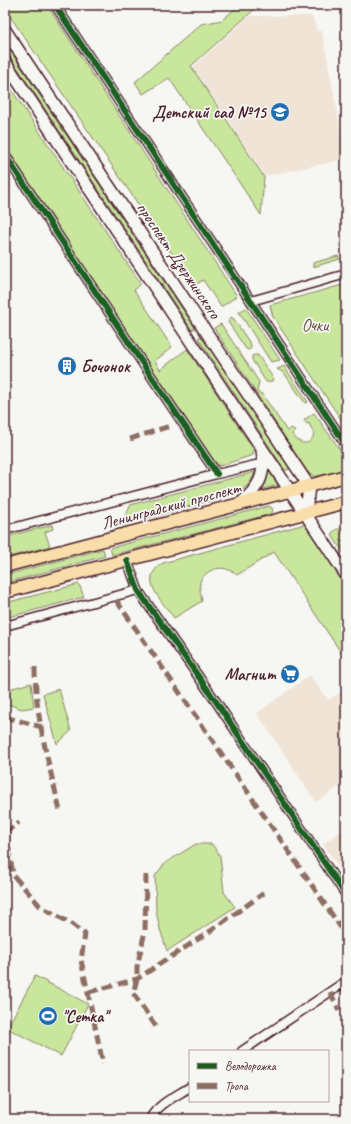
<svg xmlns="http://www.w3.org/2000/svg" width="351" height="1124" font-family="Caveat,sans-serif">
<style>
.built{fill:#f0e4d6}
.green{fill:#c9e69d;stroke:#8a8264}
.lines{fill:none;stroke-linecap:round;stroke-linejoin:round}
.street-casing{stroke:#4a1f2b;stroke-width:11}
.secondary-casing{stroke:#4a1f2b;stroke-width:14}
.primary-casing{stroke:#4a1f2b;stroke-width:15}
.street{stroke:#f6f6f2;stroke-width:8}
.secondary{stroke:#f6f6f2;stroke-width:11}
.primary{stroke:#f9deab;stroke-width:12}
.quiet{stroke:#8d6e63;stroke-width:5;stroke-dasharray:10 5;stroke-linecap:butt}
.cycleway-casing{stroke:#f6f6f2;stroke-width:8}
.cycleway{stroke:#1b5e20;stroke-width:6}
.labels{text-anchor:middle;stroke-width:3.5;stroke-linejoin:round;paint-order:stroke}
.poi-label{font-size:17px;font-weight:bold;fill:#4a1f2b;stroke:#f6f6f2;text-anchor:end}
.street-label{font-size:17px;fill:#4a1f2b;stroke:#f6f6f2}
.park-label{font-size:17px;fill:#6a5148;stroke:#f6f6f2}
</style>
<rect width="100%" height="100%" fill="#f6f6f2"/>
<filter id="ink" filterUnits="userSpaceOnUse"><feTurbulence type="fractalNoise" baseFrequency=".025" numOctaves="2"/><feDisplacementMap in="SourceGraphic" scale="8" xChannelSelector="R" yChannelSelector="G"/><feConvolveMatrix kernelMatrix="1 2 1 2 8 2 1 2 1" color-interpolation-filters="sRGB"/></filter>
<g filter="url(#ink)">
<path class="built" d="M249,16H312L317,31H322L346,159L265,176L193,67Z
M310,675L328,700L346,689V794L340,786L316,802L257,713Z
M346,828V878L323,844Z"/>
<path class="green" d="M5,5H47L237,296L221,307L203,280L194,286L5,9Z
M236,5H248L256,8L191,66L264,177L261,215L169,78L143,94L135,82L201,24L222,20L236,8Z
M5,43L195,328L192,330L5,49Z
M5,80L141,284L134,290L172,347L155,361L160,370L187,349L254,450L253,455L220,466L215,462L94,282L5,145Z
M338,256L340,259L313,267V263Z
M346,284V427L273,317L270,305Z
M246,308L280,360L271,362L239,312Z
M231,317L234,319L251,345V348L249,350L246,349L228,322Z
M221,324L259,382L257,391L259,393L262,394L287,431L292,428L295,431L292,434C299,444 310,448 314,434L309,423L307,424L304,420L314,413L346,458V467L344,470L316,477L310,474L306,470L214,328Z
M201,336L289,467L288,470H285L198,338Z
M255,355H258L273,378L272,381L269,382H266L252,360V356Z
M284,366L308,402L305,403L284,373L277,369Z
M268,470L278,485L259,490Z
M255,472C250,486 244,489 231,495L122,525L130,505Z
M269,506L272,508L273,511L271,514L112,555L110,548Z
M305,524L346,584V660L274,552L237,575C235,573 232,571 229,570C219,565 204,571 200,582C199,588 201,595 202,601L174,618C162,601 137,579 163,563Z
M52,525L53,529L45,532L50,546L5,558V537Z
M337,529C344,528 345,535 345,541L340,543L346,552V557L333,537L332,533Z
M103,549L105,556L5,583V575Z
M79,584L84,597L5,618V603Z
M31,683L34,707L22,709L5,703V690Z
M59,689L71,731L57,744L43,694Z
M196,844H212L220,856L224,892L235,907L167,951L160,929L156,911L155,876L165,863Z
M35,976L88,1004L61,1056L7,1028Z"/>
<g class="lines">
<defs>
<path id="street" d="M55,5L346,445
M5,155L147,370L217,474
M251,301L346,274
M5,530L217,474L264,463
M127,560L138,590L144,599L217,703L346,895
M5,626L138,590
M242,1051L346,981
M150,1119C158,1104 176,1096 190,1087"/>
<path id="secondary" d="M5,30L309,486L306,513
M5,62L346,575
M240,504C259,487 266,476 262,450"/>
<path id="primary" d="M5,566L346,476
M5,592L346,502"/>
</defs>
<use href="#street" class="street-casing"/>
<use href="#secondary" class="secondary-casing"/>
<use href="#primary" class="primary-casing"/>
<use href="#street" class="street"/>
<use href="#secondary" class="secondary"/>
<use href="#primary" class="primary"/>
<path class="quiet" d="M130,439L170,426
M116,600L346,935
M35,667C35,716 49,764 60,811
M5,717L42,727
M6,832L13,875L40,906L72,924L85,934L81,960L103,1064
M5,833L19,822
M146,875L145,931L137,967V979L133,993L157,1028
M89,992L137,979L212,930L264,893
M330,992L339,1010"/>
<defs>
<path id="cycleway" d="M55,5L346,445
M5,155L147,370L217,474
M127,560L138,590L144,599L217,703L346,895"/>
</defs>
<use href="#cycleway" class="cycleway-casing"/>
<use href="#cycleway" class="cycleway"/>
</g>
</g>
<defs>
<symbol id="school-disc" viewBox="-11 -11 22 22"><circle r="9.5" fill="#1f6fb2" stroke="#f6f6f2"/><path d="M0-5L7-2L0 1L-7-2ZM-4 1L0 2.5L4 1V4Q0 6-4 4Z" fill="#fff"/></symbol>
<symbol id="building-disc" viewBox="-11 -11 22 22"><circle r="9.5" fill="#1f6fb2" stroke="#f6f6f2"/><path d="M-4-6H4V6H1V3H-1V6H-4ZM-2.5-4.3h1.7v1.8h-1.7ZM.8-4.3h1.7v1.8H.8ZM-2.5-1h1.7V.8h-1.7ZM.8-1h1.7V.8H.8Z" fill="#fff"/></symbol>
<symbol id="supermarket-disc" viewBox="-11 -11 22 22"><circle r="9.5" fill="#1f6fb2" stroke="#f6f6f2"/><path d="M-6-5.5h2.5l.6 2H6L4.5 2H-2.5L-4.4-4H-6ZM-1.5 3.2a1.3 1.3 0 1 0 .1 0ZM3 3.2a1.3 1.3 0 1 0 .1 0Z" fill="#fff"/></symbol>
<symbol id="stadium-disc" viewBox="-11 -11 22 22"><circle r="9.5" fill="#1f6fb2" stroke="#f6f6f2"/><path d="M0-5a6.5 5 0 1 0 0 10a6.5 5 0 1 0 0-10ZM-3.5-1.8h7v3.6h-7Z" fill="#fff"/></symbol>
</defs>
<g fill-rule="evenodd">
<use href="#school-disc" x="269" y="101" width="22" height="22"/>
<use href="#building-disc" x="56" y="355" width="22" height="22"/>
<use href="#supermarket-disc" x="279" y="663" width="22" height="22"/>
<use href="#stadium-disc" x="37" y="1005" width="22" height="22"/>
</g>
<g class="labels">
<g class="poi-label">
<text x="266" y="118">Детский сад №15</text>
<text x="81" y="372" text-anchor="start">Бочонок</text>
<text x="276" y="680">Магнит</text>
<text x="62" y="1022" text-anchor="start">"Сетка"</text>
</g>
<g class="street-label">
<text transform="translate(179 260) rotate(56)" y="6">проспект Дзержинского</text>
<text transform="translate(171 505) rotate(-15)" y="6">Ленинградский проспект</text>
</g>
<g class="park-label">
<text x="315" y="331">Очки</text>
</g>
</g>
<rect width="351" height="1124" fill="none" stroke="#f6f6f2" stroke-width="20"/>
<rect x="10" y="10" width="331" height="1104" fill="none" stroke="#4a1f2b" stroke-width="1.5" filter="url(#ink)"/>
<rect x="189" y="1050" width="140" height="52" fill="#f6f6f2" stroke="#b1a0a2"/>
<rect x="197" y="1063" width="20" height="6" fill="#1b5e20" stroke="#b1a0a2"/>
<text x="225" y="1070" font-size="12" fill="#4a1f2b">Велодорожка</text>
<rect x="197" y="1083" width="20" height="6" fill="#8d6e63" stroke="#b1a0a2"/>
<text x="225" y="1090" font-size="12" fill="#4a1f2b">Тропа</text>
</svg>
